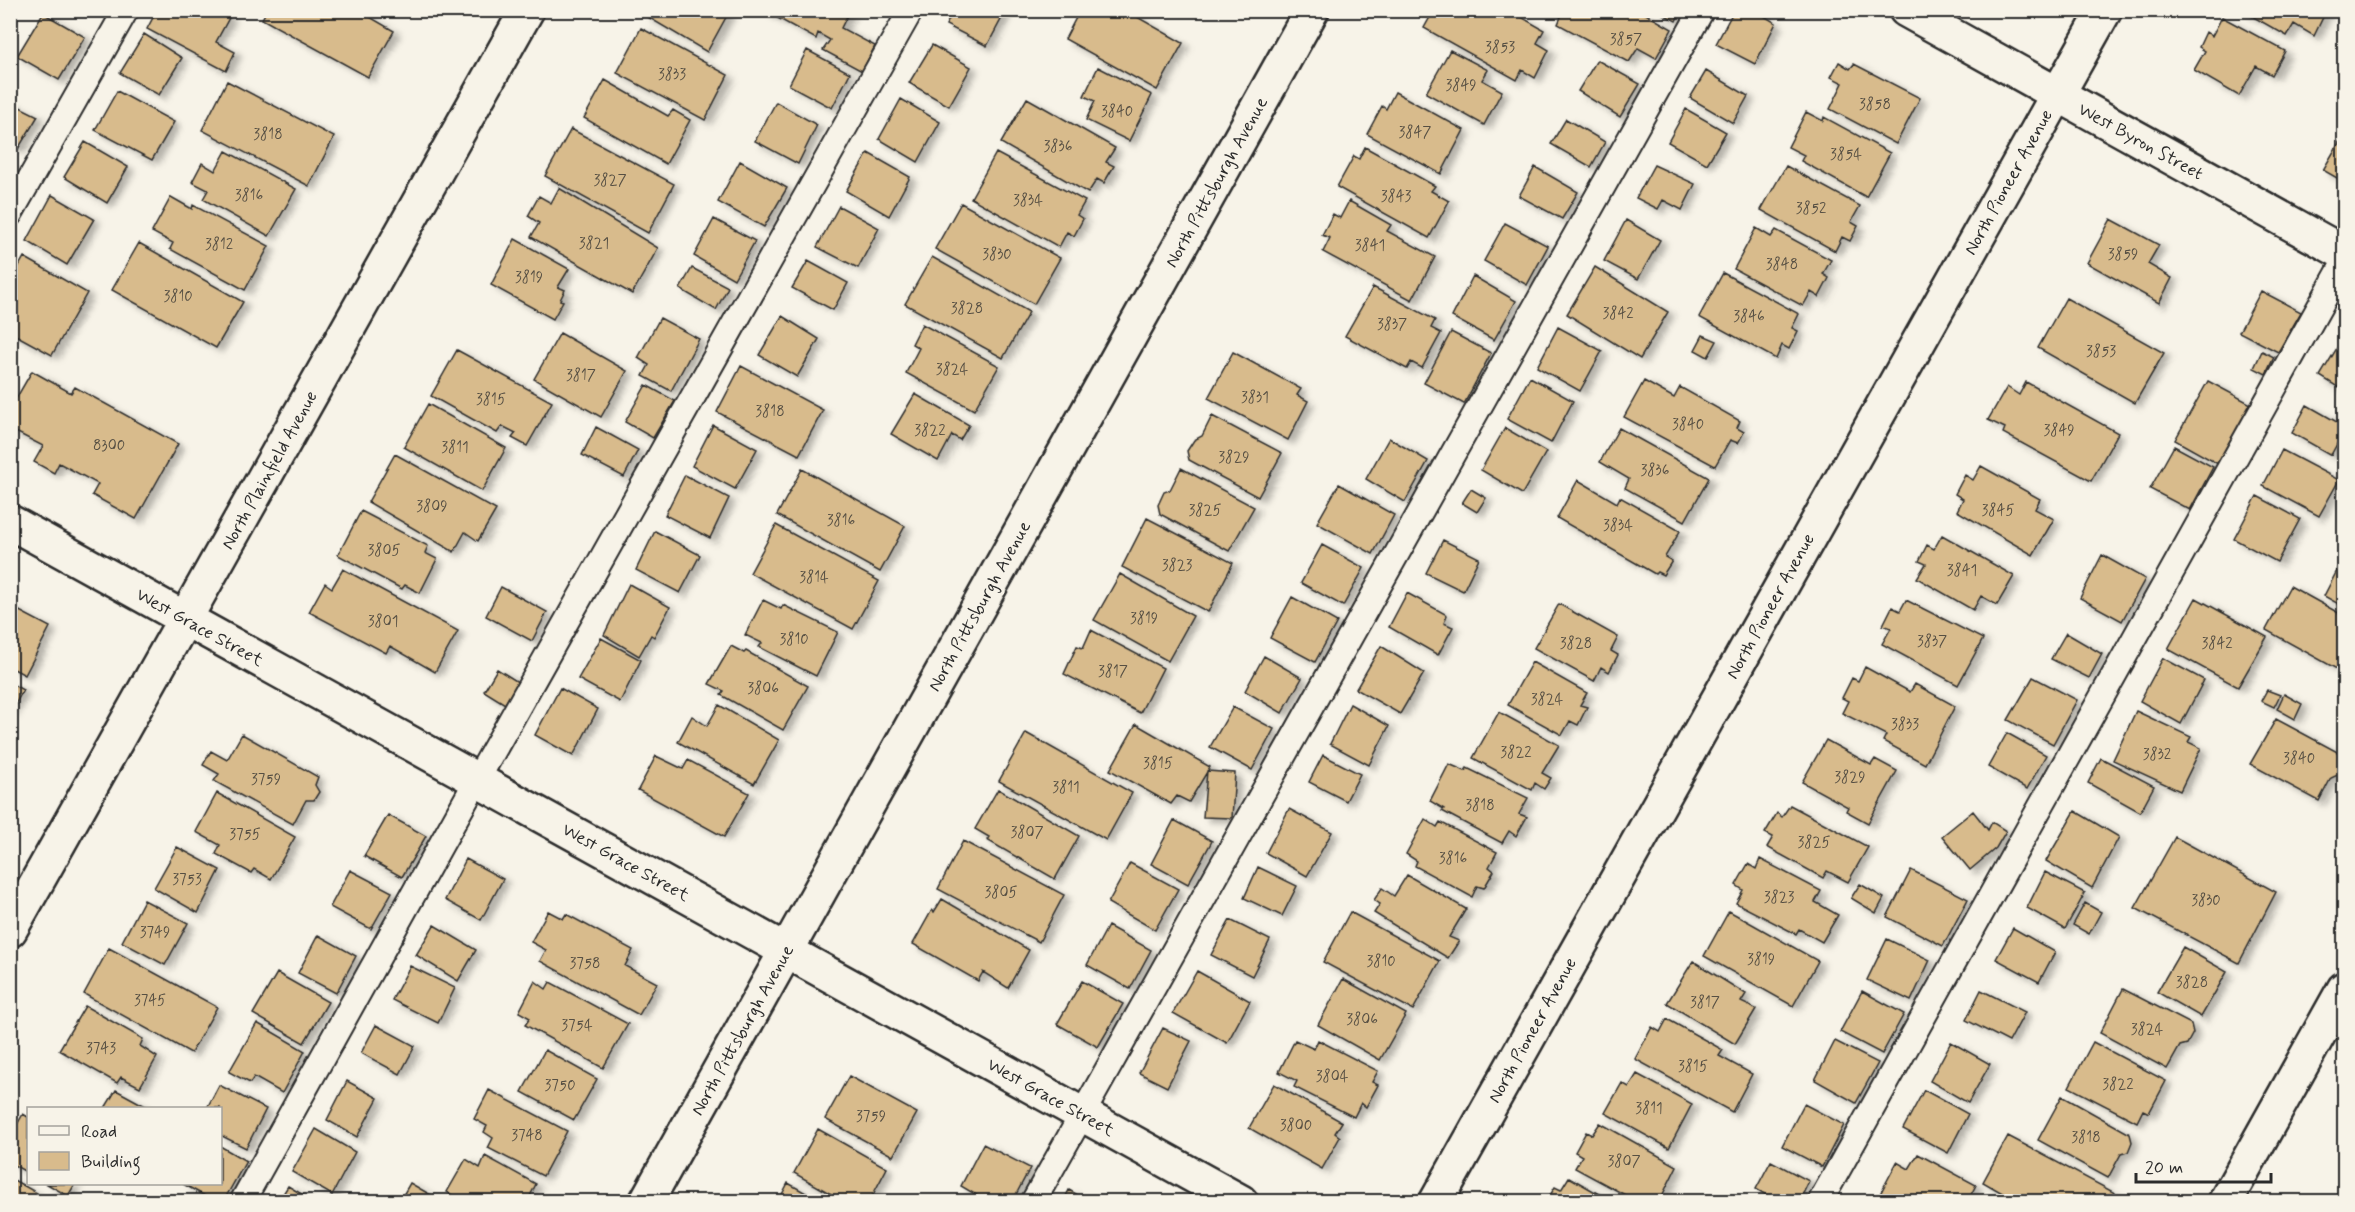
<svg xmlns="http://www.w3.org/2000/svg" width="2355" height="1212" font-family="Mynerve,sans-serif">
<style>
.building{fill:#d8bb8c;stroke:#2b2b2b;stroke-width:1.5;filter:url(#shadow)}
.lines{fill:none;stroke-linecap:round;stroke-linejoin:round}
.lane-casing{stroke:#2b2b2b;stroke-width:28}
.street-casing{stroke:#2b2b2b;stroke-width:38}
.lane{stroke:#f7f3e8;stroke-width:24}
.street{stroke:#f7f3e8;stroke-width:33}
.labels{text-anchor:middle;stroke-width:6;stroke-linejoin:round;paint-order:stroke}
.number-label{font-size:15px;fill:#564f43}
.street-label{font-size:18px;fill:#2b2b2b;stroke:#f7f3e8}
</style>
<defs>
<filter id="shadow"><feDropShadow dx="6" dy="4" stdDeviation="3" flood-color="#0004"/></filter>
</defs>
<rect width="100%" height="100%" fill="#f7f3e8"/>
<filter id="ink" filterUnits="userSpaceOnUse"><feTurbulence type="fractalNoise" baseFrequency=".0167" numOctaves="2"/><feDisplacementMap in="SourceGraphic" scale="12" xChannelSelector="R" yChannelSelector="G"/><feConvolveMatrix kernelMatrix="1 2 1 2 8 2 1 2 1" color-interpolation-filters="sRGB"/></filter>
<g filter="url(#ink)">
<path class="building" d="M157,10H219L230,16L216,42L235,52L226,71L147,29Z
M267,10H358L394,31L368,77L262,19Z
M649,10H730L707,52L646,16Z
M763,10H850L841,28L875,46L862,71L823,50L830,40L818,33L816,39Z
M954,10H997L1004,14L987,46L946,25Z
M1080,10H1125L1183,43L1157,90L1065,39Z
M1434,10H1509L1544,30L1537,43L1549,50L1535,78L1522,70L1517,80L1424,28Z
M1550,10H1639L1672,29L1656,58L1638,48L1629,62L1558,24L1561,17Z
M1656,10H1681L1676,21Z
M1734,10H1754L1776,23L1755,64L1716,44Z
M2241,10H2324L2326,11L2314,36L2294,24L2287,36Z
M43,13L85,37L59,80L17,56Z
M2222,17L2285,51L2272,75L2256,66L2239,96L2194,70L2205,51L2199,47L2206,32L2212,36Z
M641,28L728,75L705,120L617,73Z
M144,34L182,58L159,95L120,73Z
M932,45L971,67L949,106L909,83Z
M807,50L850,73L832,108L789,85Z
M1450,50L1488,70L1482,80L1502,91L1484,125L1426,93Z
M1597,60L1640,84L1620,117L1578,91Z
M1839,62L1850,69L1854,64L1920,98L1896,144L1830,109L1843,83L1831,77Z
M1098,67L1152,95L1129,141L1086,120L1095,101L1084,96Z
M1706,71L1748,96L1733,123L1690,98Z
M605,80L668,116L673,110L690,120L666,164L584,118Z
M227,81L334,137L309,186L202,130Z
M117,91L174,122L152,160L95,130Z
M1395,92L1464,130L1441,174L1367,134L1382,106L1386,109Z
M1027,98L1115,148L1106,162L1114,166L1104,183L1097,179L1088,193L1001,143Z
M901,99L940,122L918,162L879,139Z
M10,102L38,116L18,149L10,145Z
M776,102L817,125L798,164L755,141Z
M1686,109L1726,132L1707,164L1668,142Z
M1806,112L1823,121L1824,117L1890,153L1866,197L1801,161L1804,155L1788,147Z
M1566,119L1605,142L1591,167L1551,144Z
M571,129L674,184L648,233L545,176Z
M2344,134V182L2323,170Z
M85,142L128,167L107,203L64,177Z
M1365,147L1435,186L1431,191L1449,201L1429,238L1337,187L1354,156L1359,159Z
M226,151L296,189L269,236L203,199L208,190L192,182L202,163L215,171Z
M868,153L910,177L889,216L846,191Z
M996,153L1085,201L1077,215L1083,219L1074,236L1067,232L1059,247L971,198Z
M740,161L787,188L764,227L718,202Z
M1654,165L1695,184L1682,210L1663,200L1658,209L1636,198Z
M1786,166L1860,206L1851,222L1858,226L1850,241L1842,237L1835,251L1761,210Z
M1535,167L1578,192L1562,219L1519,196Z
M559,188L658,248L632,294L531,237L539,223L528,216L539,196L551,203Z
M52,195L94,219L67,265L27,241Z
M171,197L192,209L193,205L269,246L245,290L170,249L173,243L152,232Z
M1349,201L1391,225L1387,231L1435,257L1412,300L1323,252L1330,238L1322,235L1333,214L1340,218Z
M961,203L1060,258L1034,304L935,249Z
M839,206L879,228L858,268L817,247Z
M714,219L755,241L734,279L694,256Z
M2111,219L2159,245L2148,264L2172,278L2159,303L2087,263Z
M1626,220L1660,240L1638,279L1604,261Z
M1505,223L1548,246L1527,285L1484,261Z
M1756,228L1771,237L1776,230L1831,260L1823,274L1829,278L1819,297L1811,292L1803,306L1734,269Z
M515,239L569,269L558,287L565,290L560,300L563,301L553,319L491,285Z
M139,243L243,302L216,348L112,290Z
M24,257L87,293L52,355L10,332V282Z
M932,257L1029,312L1003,358L905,304Z
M808,261L848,283L833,310L792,288Z
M1595,267L1668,312L1640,359L1567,314Z
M692,268L728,287L716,310L680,289Z
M1723,273L1799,314L1792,328L1798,331L1789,349L1782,345L1776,359L1699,317Z
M1473,276L1516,301L1494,340L1452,317Z
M1373,287L1435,320L1431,328L1441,333L1422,368L1411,362L1407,369L1345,336Z
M2261,291L2301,312L2278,352L2239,332Z
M2066,298L2164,353L2135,403L2038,348Z
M782,316L819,339L797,377L759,355Z
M660,318L699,339L671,391L643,376L649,365L638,358Z
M922,324L999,366L974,410L906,373L919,348L912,344Z
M1558,327L1602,351L1580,391L1537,367Z
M1451,332L1491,353L1464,404L1424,383Z
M560,333L627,371L601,417L534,379Z
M1703,335L1717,341L1708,357L1695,350Z
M2340,343L2344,346V391L2320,376Z
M457,350L552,402L527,446L512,438L516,433L502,426L497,433L431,396Z
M2262,351L2274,357L2266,374L2254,368Z
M1233,352L1301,389L1297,395L1308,401L1288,440L1208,398Z
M741,366L823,410L799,455L717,412Z
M32,371L71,393L75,387L178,444L136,519L92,495L98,484L59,463L54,473L34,462L43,446L10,429V409Z
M1530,377L1573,401L1551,443L1507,419Z
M1644,381L1674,398L1680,387L1740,421L1737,428L1744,432L1738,443L1730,440L1715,466L1624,417Z
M2208,381L2251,404L2218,464L2175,440Z
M2026,382L2118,433L2091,481L2003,433L2005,428L1988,420L2007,387L2019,395Z
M646,385L675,401L653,438L625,422Z
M915,394L969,425L960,440L952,435L938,461L891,434Z
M428,404L506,448L482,491L404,447Z
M2307,405L2344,426V431L2331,455L2292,433Z
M1212,416L1282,453L1258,497L1189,460L1187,451L1194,440L1202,436Z
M713,425L757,449L735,489L692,466Z
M596,427L638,450L624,477L582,455Z
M1505,428L1546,452L1522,494L1481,470Z
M1619,428L1709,478L1685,521L1625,488L1629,479L1600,462Z
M1389,438L1428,461L1405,502L1366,479Z
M2174,446L2213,467L2190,510L2150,489Z
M2282,450L2339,480L2319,516L2263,486Z
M395,454L496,510L478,541L465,532L454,552L368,502Z
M1981,466L2040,499L2035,509L2054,519L2033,555L1957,511L1963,499L1955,494L1965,475L1973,480Z
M1181,468L1254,507L1229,551L1160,514L1158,505L1164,492L1170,490Z
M802,469L905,526L880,572L777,515Z
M685,475L729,498L710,538L665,515Z
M1578,480L1617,503L1620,497L1680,531L1665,557L1672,561L1663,575L1657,572L1655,574L1557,518Z
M1339,484L1394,515L1373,554L1317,523Z
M1471,489L1486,498L1477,512L1462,503Z
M2257,496L2300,519L2277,562L2234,539Z
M361,511L428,546L425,553L437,559L420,593L405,585L402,589L338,555Z
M1147,518L1233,563L1208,612L1122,567Z
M776,525L879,581L853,629L750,573Z
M655,531L700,555L680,593L636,570Z
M1942,535L2014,576L1997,605L1981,596L1973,610L1917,578L1926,564L1919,561L1927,545L1934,549Z
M1443,540L1479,558L1463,591L1426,573Z
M1322,545L1364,568L1343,606L1301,583Z
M2102,555L2145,579L2122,621L2080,598Z
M2344,557V607L2324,596Z
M343,569L458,631L435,672L390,646L386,653L309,612L325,583L332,588Z
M1120,574L1193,616L1168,661L1094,620Z
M629,584L670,607L654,637L651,635L639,656L604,635Z
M2290,586L2344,616V673L2266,630Z
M501,587L547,612L532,641L486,616Z
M1407,593L1447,615L1444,623L1453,627L1438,655L1389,627Z
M1292,597L1337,622L1315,662L1270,638Z
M2196,598L2267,637L2238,687L2168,649Z
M763,600L781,609L783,605L838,632L816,676L759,647L762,643L745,635Z
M1906,600L1983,639L1958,685L1882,644L1891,628L1883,625L1892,607L1900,611Z
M1559,604L1618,637L1611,651L1618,655L1609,672L1601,667L1594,681L1534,648Z
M10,606L50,627L25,675L10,667Z
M1091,630L1163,668L1140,713L1064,674L1077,646L1083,648Z
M2066,633L2102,654L2089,678L2051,659Z
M601,638L641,660L620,702L578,679Z
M731,646L744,653L746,651L808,686L783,730L721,695L724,691L709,684Z
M1381,646L1424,673L1400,714L1356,689Z
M1264,656L1302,678L1282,713L1245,691Z
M2163,658L2204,680L2181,724L2140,701Z
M1532,662L1587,693L1580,705L1587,707L1578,725L1570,721L1562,735L1508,705Z
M1865,667L1910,692L1915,684L1955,706L1925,764L1883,741L1886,735L1842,713L1848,701L1842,698L1852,678L1858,681Z
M497,669L518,682L505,704L484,691Z
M2033,677L2077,700L2053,744L2008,720Z
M10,683L23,690L10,714Z
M560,688L598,709L573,756L535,735Z
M2267,690L2280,695L2274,707L2261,701Z
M2284,694L2302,704L2295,719L2277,709Z
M1350,704L1389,726L1369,765L1330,744Z
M719,705L779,740L754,784L678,742L692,716L707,726Z
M1233,707L1274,729L1252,770L1210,747Z
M2136,711L2191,737L2188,742L2201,748L2180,791L2113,760Z
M1499,712L1559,745L1542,773L1551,778L1544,789L1535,783L1532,790L1473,758Z
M2276,719L2343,755L2344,766L2340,774L2331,778L2319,801L2250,764Z
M1136,724L1210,767L1189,802L1177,796L1171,804L1110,770Z
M1026,733L1132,793L1106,840L999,781Z
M2007,733L2046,755L2027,789L1988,767Z
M242,734L318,777L315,785L319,792L314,800H306L293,824L214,781L219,774L203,765L211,751L227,760Z
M1826,740L1871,765L1875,759L1897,771L1868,823L1846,811L1848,807L1802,782Z
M1323,755L1360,774L1346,801L1309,782Z
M656,756L683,769L688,760L749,793L724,837L638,790Z
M2101,758L2154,786L2140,812L2088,783Z
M1449,764L1465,771L1467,768L1528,798L1519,814L1527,817L1516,836L1509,831L1502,843L1442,811L1444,809L1430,801Z
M1207,771L1235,773L1232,818L1203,817Z
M998,789L1079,836L1055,879L987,840L989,837L975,829Z
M217,793L295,837L271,879L254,869L251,873L216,854L220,845L196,832Z
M1790,805L1868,847L1848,882L1827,871L1823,878L1767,847L1773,837L1765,833L1777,813L1782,817Z
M1289,809L1332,832L1307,876L1266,853Z
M1973,811L1988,830L1992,822L2006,831L1996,848L1970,870L1942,836Z
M2075,811L2119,837L2092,888L2046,861Z
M388,815L426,836L402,877L364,856Z
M1425,819L1437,827L1440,822L1497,852L1489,867L1494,871L1484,888L1477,886L1472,897L1415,866L1417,861L1406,854Z
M1174,820L1212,841L1188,884L1151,864Z
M2175,837L2276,892L2239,963L2135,908Z
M963,841L1064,895L1039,942L938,889Z
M177,847L220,870L198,913L154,888Z
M466,859L503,879L481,920L445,900Z
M1760,859L1821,891L1815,902L1838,915L1822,942L1799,929L1796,934L1736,903L1743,890L1736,885L1748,864L1756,869Z
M1130,863L1178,889L1155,930L1108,903Z
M1258,867L1297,886L1282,916L1244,898Z
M350,870L392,892L371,929L330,907Z
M1911,870L1968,899L1943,946L1887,917Z
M2045,872L2085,893L2065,929L2027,908Z
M1407,875L1466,909L1449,937L1459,941L1448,958L1374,913L1380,904L1374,900L1382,888L1394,896Z
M1860,884L1884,898L1876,913L1851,898Z
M942,899L1029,950L1008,988L983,972L978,981L913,944L932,910L934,912Z
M144,900L188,923L165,965L122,942Z
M2085,903L2101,912L2089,934L2073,925Z
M548,911L563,919L566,914L633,950L625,966L657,983L639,1015L540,961L546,950L531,942Z
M1729,911L1818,961L1793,1006L1704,956Z
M1350,912L1440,961L1413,1010L1323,962Z
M1230,920L1270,940L1252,976L1211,955Z
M434,925L476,950L458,981L416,955Z
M1108,926L1151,950L1130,989L1087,965Z
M2013,928L2055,952L2039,982L1996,959Z
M318,935L356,956L336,993L298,973Z
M1887,939L1930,960L1911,1001L1867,980Z
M2183,947L2227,972L2201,1017L2157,992Z
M109,948L217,1007L191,1053L84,994Z
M1693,961L1746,994L1741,1002L1756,1009L1735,1044L1667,1003Z
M410,966L455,988L438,1023L392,1000Z
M1197,971L1250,1001L1227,1043L1173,1013Z
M277,973L328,1002L304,1043L253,1014Z
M1343,979L1406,1014L1380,1060L1318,1025Z
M535,981L546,989L550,982L628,1024L603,1068L525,1025L530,1018L519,1012Z
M1082,981L1123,1004L1098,1047L1057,1024Z
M2123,989L2191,1024L2193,1033L2187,1044L2180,1046L2167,1069L2100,1033Z
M1981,990L2025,1012L2009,1042L1966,1020Z
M1862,991L1904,1014L1882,1054L1840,1032Z
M85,1006L143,1039L140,1046L157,1057L140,1087L121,1077L117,1083L59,1050Z
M1667,1019L1723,1050L1719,1056L1752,1074L1732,1112L1635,1059L1652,1027L1660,1032Z
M257,1023L305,1051L282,1093L254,1077L250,1083L229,1072Z
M376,1025L415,1046L400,1074L361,1053Z
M1163,1028L1191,1041L1167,1087L1139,1073Z
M1295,1040L1314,1049L1318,1040L1378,1071L1372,1082L1378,1085L1366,1107L1361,1103L1354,1117L1294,1087L1297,1081L1279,1072Z
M1835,1041L1878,1063L1856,1103L1815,1080Z
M1951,1042L1990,1064L1968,1103L1930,1081Z
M2093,1042L2166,1081L2149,1113L2143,1110L2137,1122L2069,1087Z
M545,1050L597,1079L574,1120L522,1092Z
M1637,1074L1692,1104L1669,1148L1605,1113L1622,1083L1629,1087Z
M849,1076L917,1113L893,1156L825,1119Z
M347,1081L378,1098L357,1137L327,1120Z
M1274,1084L1342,1122L1335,1133L1340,1137L1322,1169L1249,1128Z
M219,1085L266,1109L246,1148L220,1135V1108H207Z
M116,1090L149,1108H105Z
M489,1090L567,1131L543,1176L488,1148L493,1138L484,1132L487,1126L474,1119Z
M1924,1090L1968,1114L1948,1153L1903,1129Z
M2062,1096L2130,1134L2132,1142L2128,1152L2121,1154L2108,1178L2038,1140Z
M1804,1104L1844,1125L1822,1167L1782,1146Z
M23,1114L28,1117V1173L10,1163V1137Z
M1600,1123L1677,1166L1659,1202H1638L1575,1168L1582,1156L1575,1152L1586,1132L1592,1135Z
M316,1129L355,1152L332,1195L292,1172Z
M818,1129L887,1168L869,1202H845L794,1173Z
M2008,1136L2115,1193L2110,1202H2018L1983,1182Z
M983,1144L1030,1168L1012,1202H988L961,1186Z
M220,1146L246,1161L223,1202H216L183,1184H220Z
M1918,1154L1976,1185L1967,1202H1895L1880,1194L1897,1162L1909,1169Z
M485,1156L536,1184L527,1202H464L447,1192L466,1159L480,1168Z
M1771,1161L1809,1181L1799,1202H1778L1756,1189Z
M1569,1177L1613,1202H1546L1555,1187L1561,1190Z
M10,1178L37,1193L32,1202H10Z
M410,1183L443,1202H399Z
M788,1183L822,1202H778Z
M47,1184H75L68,1196Z
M288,1186L315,1202H278Z
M1069,1190L1090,1202H1063Z"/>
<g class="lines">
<defs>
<path id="lane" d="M10,214L126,10
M242,1202L477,780L911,10
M1033,1202L1702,10
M1820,1202L2344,263"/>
<path id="street" d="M1906,10L2344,253
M10,522L1241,1202
M10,930L527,10
M646,1202L1312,10
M1436,1202L2105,10
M2225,1202L2344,989"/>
</defs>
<use href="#lane" class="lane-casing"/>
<use href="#street" class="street-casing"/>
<use href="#lane" class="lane"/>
<use href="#street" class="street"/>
</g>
</g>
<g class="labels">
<g class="number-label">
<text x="1626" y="44">3857</text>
<text x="1500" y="52">3853</text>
<text x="672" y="79">3833</text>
<text x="1461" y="90">3849</text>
<text x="1875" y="109">3858</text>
<text x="1117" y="116">3840</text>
<text x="1415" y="137">3847</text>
<text x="268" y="139">3818</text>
<text x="1058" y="151">3836</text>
<text x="1846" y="159">3854</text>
<text x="610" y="185">3827</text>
<text x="249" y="200">3816</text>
<text x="1396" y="201">3843</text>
<text x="1028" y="205">3834</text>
<text x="1811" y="213">3852</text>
<text x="594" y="248">3821</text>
<text x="219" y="249">3812</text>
<text x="1370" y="250">3841</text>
<text x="997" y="259">3830</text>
<text x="2123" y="259">3859</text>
<text x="1782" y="269">3848</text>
<text x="529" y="282">3819</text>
<text x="178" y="301">3810</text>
<text x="967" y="313">3828</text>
<text x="1618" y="318">3842</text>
<text x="1749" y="321">3846</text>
<text x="1392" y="329">3837</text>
<text x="2101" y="356">3853</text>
<text x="952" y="374">3824</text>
<text x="581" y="380">3817</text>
<text x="1255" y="402">3831</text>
<text x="491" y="404">3815</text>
<text x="770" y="416">3818</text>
<text x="1688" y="429">3840</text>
<text x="930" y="435">3822</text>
<text x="2059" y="435">3849</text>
<text x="109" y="450">8300</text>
<text x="455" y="452">3811</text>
<text x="1234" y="462">3829</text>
<text x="1655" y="475">3836</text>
<text x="432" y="511">3809</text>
<text x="1205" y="515">3825</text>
<text x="1998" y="515">3845</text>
<text x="841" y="525">3816</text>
<text x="1618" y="530">3834</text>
<text x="384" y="555">3805</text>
<text x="1177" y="570">3823</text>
<text x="1962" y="575">3841</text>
<text x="814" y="582">3814</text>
<text x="1144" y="623">3819</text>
<text x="383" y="626">3801</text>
<text x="794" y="644">3810</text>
<text x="1932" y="646">3837</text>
<text x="1576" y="648">3828</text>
<text x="2217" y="648">3842</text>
<text x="1113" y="676">3817</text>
<text x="763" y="693">3806</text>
<text x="1547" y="704">3824</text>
<text x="1905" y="729">3833</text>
<text x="1516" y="757">3822</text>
<text x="2157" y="759">3832</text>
<text x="2299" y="763">3840</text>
<text x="1158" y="768">3815</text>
<text x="1850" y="782">3829</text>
<text x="266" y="784">3759</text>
<text x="1066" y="792">3811</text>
<text x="1480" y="810">3818</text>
<text x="1027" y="837">3807</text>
<text x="245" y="839">3755</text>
<text x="1814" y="847">3825</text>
<text x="1453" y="863">3816</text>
<text x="187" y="884">3753</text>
<text x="1001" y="897">3805</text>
<text x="1779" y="902">3823</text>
<text x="2206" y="905">3830</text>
<text x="155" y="937">3749</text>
<text x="1761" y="964">3819</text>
<text x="1381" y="966">3810</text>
<text x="585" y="968">3758</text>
<text x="2192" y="987">3828</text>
<text x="150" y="1005">3745</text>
<text x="1705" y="1007">3817</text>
<text x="1362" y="1024">3806</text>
<text x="577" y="1030">3754</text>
<text x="2147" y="1034">3824</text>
<text x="101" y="1053">3743</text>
<text x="1693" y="1071">3815</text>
<text x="1332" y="1081">3804</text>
<text x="2118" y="1089">3822</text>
<text x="560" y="1090">3750</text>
<text x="1649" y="1113">3811</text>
<text x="871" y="1121">3759</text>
<text x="1296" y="1130">3800</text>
<text x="527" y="1140">3748</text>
<text x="2086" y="1142">3818</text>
<text x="1624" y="1166">3807</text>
</g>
<g class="street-label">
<text transform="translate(2141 141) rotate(29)" y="6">West Byron Street</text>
<text transform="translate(1216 182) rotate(-61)" y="6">North Pittsburgh Avenue</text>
<text transform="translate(2008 182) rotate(-61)" y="6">North Pioneer Avenue</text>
<text transform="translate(269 470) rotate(-61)" y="6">North Plainfield Avenue</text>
<text transform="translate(979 606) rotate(-61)" y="6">North Pittsburgh Avenue</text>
<text transform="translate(1770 606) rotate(-61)" y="6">North Pioneer Avenue</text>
<text transform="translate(200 627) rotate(29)" y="6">West Grace Street</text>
<text transform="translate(626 862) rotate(29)" y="6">West Grace Street</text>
<text transform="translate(742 1030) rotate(-61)" y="6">North Pittsburgh Avenue</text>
<text transform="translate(1532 1030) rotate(-61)" y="6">North Pioneer Avenue</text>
<text transform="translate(1051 1097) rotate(29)" y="6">West Grace Street</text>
</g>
</g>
<rect width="2355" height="1212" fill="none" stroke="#f7f3e8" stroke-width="36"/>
<rect x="18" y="18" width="2319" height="1176" fill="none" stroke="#2b2b2b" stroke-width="2" filter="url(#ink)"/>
<rect x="27" y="1107" width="195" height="78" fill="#f7f3e8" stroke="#a5a39c" stroke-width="1.5"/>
<rect x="39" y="1126" width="30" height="9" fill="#f7f3e8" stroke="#a5a39c" stroke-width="1.5"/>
<text x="81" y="1137" font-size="18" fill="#2b2b2b">Road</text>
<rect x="39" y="1152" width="30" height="18" fill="#d8bb8c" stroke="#a5a39c" stroke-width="1.5"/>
<text x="81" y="1167" font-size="18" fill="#2b2b2b">Building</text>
<path d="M2136 1173v9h135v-9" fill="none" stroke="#2b2b2b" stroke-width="3"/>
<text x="2145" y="1173" font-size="18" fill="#2b2b2b" stroke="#f7f3e8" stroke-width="4.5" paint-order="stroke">20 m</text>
</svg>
